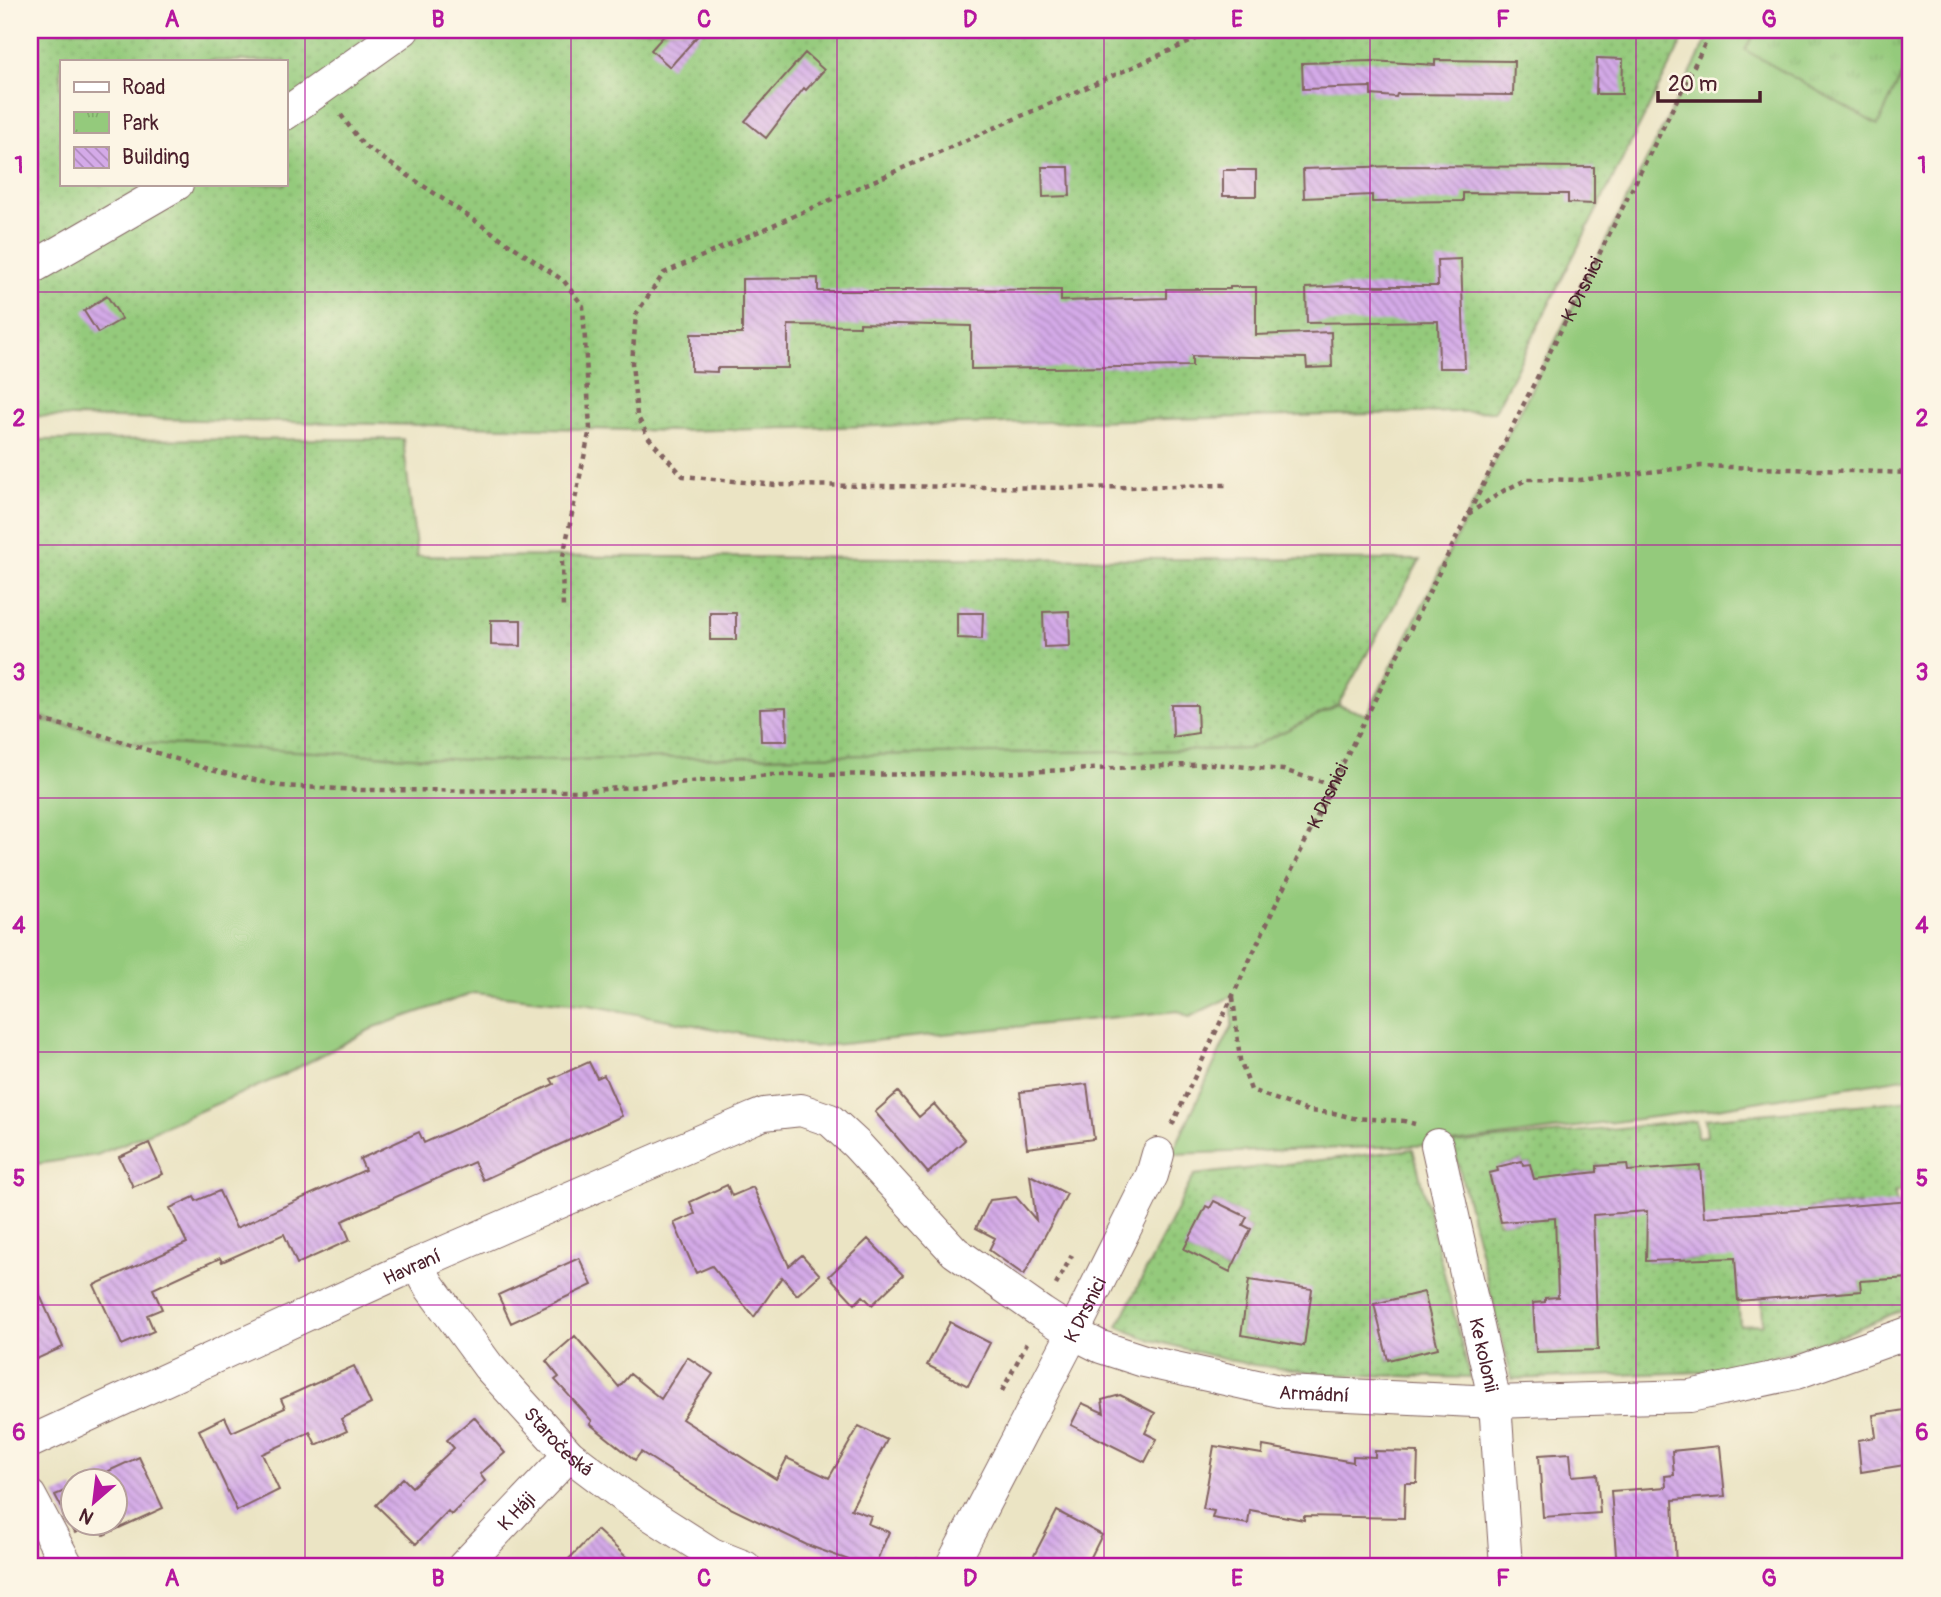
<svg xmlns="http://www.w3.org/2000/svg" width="1941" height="1597" font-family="Pangolin,sans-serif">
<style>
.grass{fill:#94ca7c;stroke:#6f7454;stroke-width:2}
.park{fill:url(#park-tufts);stroke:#6f7454;stroke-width:2}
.garden{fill:url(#garden-dots);stroke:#6f7454;stroke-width:2;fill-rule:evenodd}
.building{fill:url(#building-back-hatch)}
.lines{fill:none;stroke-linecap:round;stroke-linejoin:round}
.minor-casing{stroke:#826461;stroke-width:34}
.path{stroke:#826461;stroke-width:4.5;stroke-dasharray:5 5;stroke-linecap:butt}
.minor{stroke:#fff;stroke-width:32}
.grid{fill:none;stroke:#b5179e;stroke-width:2;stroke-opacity:0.55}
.labels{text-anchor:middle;stroke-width:5;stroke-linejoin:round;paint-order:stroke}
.street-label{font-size:19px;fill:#4a1f2b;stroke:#fcf5e5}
.neatline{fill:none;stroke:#b5179e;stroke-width:2.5}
.grid-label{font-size:23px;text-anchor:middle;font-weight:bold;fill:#b5179e}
</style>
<defs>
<pattern id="park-tufts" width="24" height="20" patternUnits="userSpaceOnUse" patternTransform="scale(1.75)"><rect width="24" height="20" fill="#94ca7c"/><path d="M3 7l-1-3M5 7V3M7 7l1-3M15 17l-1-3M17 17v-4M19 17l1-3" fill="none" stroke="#81ad6b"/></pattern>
<pattern id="garden-dots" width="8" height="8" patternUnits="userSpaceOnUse" patternTransform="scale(1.75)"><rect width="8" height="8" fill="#94ca7c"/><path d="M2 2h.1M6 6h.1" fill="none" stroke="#81ad6b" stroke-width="1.8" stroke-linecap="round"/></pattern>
<pattern id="building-back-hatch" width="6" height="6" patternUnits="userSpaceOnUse" patternTransform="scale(1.75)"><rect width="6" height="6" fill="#d4aae8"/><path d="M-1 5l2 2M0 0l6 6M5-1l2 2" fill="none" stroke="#ae8abc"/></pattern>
</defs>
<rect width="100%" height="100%" fill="#fcf5e5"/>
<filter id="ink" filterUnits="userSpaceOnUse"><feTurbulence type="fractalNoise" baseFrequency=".0143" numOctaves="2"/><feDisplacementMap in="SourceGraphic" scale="14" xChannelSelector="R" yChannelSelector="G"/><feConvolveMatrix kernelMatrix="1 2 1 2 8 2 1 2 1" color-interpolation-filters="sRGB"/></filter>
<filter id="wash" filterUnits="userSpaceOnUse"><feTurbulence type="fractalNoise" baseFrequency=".00686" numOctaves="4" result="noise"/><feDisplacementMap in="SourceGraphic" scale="28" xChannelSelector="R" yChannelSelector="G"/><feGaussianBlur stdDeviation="1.57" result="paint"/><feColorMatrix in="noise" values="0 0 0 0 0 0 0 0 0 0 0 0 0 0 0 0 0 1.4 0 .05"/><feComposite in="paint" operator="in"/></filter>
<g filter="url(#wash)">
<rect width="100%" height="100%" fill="#ebe4c4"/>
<path class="grass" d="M1712,30H1911V1077L1692,1112L1437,1145L1172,1154L1232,1026V996L1189,1017L1178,1011L811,1047L589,1005L474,993L375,1027L284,1075L97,1155L30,1165V718L85,730L124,742L489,761L1248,749L1338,705L1367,715Z"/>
<path class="park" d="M1757,30H1911V55L1878,125L1745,50Z"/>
<path class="garden" d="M30,30H1688L1495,411L676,431L30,416ZM61,61H285V184H61Z
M403,439L417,556L1420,560L1338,705L1248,749L489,761L124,742L30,714V440Z
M1911,1100V1191L1895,1192L1900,1278H1911V1306L1840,1336L1726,1371L1512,1379L1453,1143L1696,1121L1697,1137L1707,1136L1705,1119ZM1521,1161L1523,1165L1530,1164L1537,1192L1572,1189L1571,1175L1597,1172V1164L1600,1166L1627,1164L1632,1212L1498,1222L1494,1203L1496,1202L1489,1173L1498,1171V1167ZM1699,1166L1703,1207L1670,1168ZM1860,1204L1864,1246L1858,1259L1861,1291L1824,1294L1816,1286L1810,1208ZM1647,1241L1704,1259L1647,1261ZM1736,1266L1781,1297L1762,1299L1763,1324L1740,1325ZM1558,1297L1598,1349L1536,1352L1534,1303L1545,1302V1298Z
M1413,1149L1470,1378L1323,1374L1254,1365L1224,1359L1141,1337L1118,1326L1194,1175ZM1214,1201L1246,1217L1243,1225L1251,1229L1229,1272L1185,1249L1206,1207L1210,1208ZM1424,1292L1438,1348L1388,1360L1375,1304ZM1245,1305H1247L1304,1345L1241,1335Z"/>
<g id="blocks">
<path class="building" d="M669,30H703L670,67L651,50Z
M805,53L824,70L806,90L804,88L766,138L745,121Z
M1597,58L1623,59L1622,94H1596Z
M1435,60L1514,61L1513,95L1397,94L1396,97L1371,95V87L1303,89L1302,63L1372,61L1435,65Z
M1397,166L1594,167V204L1568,203V194L1463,193V201L1372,202V195L1304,198L1303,169Z
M1042,167H1069L1070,196L1043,197Z
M1223,170H1256V196H1223Z
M1461,259L1465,368H1439L1438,321L1307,323L1306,288L1345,286H1438L1437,260Z
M818,278V291H905V289L1061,290V301L1166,298V289H1230V287H1256V335L1331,332L1332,367L1307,368L1306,358L1192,356V366L971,369V326L860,323V326L788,325V368H717V372L691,371V334H742V279Z
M107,296L122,319L98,333L84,311Z
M1069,611L1070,646L1044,647L1043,612Z
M710,613H736V640H710Z
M957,613H983L982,639L957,638Z
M491,620H521V646L491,645Z
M1172,705H1197L1198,733L1173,737Z
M786,708L787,741H761L760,709Z
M589,1062L597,1078L604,1075L622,1116L483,1180L474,1162L342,1221L350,1240L297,1264L284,1234L222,1262L220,1258L153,1289L162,1309L147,1315L154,1331L122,1345L94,1285L187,1243L170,1208L194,1197L196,1201L219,1191L236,1228L365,1170L360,1159L419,1132L424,1143L554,1084L551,1079Z
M1087,1084L1094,1139L1027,1148L1020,1092Z
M898,1092L919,1117L934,1104L965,1140L928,1173L875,1112Z
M149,1143L163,1174L133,1187L119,1157Z
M1522,1161L1523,1165L1530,1164L1534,1179L1597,1172V1166L1627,1164L1628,1171L1700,1166L1704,1217L1911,1201V1278L1860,1281L1861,1291L1738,1301L1735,1258L1646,1261L1647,1211L1593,1215L1598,1350L1536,1352L1533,1303L1545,1302V1298L1558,1297L1555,1218L1501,1222L1489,1173L1498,1171L1497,1167Z
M1030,1175L1067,1194L1024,1275L989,1250L995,1238L976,1228L990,1200L1016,1197L1036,1220Z
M727,1185L732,1196L753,1187L789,1266L802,1255L820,1275L797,1295L782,1277L754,1317L712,1266L696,1273L674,1223L695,1214L690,1202Z
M1214,1201L1247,1217L1243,1225L1251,1229L1230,1272L1184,1249L1206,1206L1210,1208Z
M868,1239L903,1275L872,1305L863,1296L855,1304L829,1276Z
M579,1258L592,1285L511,1323L498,1295Z
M30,1273L63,1347L30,1362Z
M1249,1280L1312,1289L1304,1346L1241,1335Z
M1424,1292L1438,1348L1388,1360L1374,1304Z
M950,1322L990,1343L968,1386L927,1365Z
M575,1336L619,1387L630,1374L661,1399L687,1357L713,1374L682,1419L776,1479L787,1458L829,1478L859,1426L887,1440L851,1509L871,1516L868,1524L889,1532L874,1567H868L807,1545L722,1504L641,1452L635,1460L590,1424L592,1421L555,1380L559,1377L546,1361Z
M354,1366L371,1404L341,1419L347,1431L316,1445L310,1432L262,1454L279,1490L237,1511L199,1430L225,1417L232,1432L285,1408L281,1399Z
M1120,1395L1155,1413L1145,1433L1157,1439L1145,1462L1071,1425L1082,1403L1104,1413L1102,1400Z
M1911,1409V1464L1861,1472L1858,1440L1876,1437L1873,1415Z
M474,1417L505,1453L480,1474L485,1481L451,1515L448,1511L416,1544L376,1505L403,1478L412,1487L454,1448L447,1440Z
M1214,1446L1262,1454L1263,1446L1353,1462V1456L1375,1457V1451L1418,1452L1417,1483H1405L1404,1518L1304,1516V1520L1250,1510L1248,1524L1212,1518L1214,1511L1203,1509Z
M1720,1446L1725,1496L1673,1500L1676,1567H1617L1611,1491L1666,1487L1665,1476L1674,1475L1672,1451Z
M1570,1453L1572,1476L1597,1474L1600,1513L1543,1517L1539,1455Z
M139,1457L163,1508L104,1535L99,1523H116V1481H87Z
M74,1487V1523H94L75,1533L55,1495Z
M1057,1511L1102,1535L1086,1567H1028Z
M597,1530L637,1567H561Z"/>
</g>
</g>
<g filter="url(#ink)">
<use href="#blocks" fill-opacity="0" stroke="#826461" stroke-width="2"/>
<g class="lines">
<defs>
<g id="minor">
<path d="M285,114L403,30"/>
<path d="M30,269L177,184"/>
<path id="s2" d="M1437,1145L1495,1402L1506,1567"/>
<path id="s3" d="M417,1264L430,1287L488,1366L569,1455L634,1504L712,1554L745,1567"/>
<path id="s4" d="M30,1442L417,1264L754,1118L764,1114L801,1110L830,1120L856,1144L955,1252L1042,1313L1073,1333L1101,1347L1144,1361L1284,1392L1495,1402L1690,1396L1796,1373L1911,1332"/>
<path d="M30,1496L68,1567"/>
<path id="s5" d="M463,1567L569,1455"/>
<path id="s6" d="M951,1567L1073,1333L1152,1175L1158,1154"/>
</g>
</defs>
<use href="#minor" class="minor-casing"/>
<g class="path">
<path d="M1217,30L664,273L636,314L632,363L637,415L648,437L683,476L775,485L1079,488L1226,485"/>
<path d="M341,115L363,145L564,281L583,306L590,429L562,561L563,611"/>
<path d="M1468,514L1505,490L1528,479L1580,480L1701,466L1911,473"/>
<path d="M30,718L85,730L211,770L281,786L361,790L583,791L771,775L971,774L1212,764L1283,770L1332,785"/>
<path d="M1233,997L1240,1060L1251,1090L1308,1111L1334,1113L1353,1118L1404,1121L1415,1124"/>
<path id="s1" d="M1172,1125L1332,785L1712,30"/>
<path d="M1056,1285L1072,1255"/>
<path d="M1002,1391L1027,1343"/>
<path d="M913,1567L918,1558"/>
</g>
<use href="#minor" class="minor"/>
</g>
</g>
<path class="grid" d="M305,30V1567M571,30V1567M837,30V1567M1104,30V1567M1370,30V1567M1636,30V1567M30,292H1911M30,545H1911M30,798H1911M30,1052H1911M30,1305H1911"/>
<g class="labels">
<g class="street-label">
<text dy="7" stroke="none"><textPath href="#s1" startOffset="931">K Drsnici</textPath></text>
<text dy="7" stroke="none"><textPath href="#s1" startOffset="364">K Drsnici</textPath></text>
<text dy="7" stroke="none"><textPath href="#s4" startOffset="420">Havraní</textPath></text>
<text dy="7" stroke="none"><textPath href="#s6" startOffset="290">K Drsnici</textPath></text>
<text dy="7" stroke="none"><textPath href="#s2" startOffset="215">Ke kolonii</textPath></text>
<text dy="7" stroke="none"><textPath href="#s4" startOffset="1447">Armádní</textPath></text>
<text dy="7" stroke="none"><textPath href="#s3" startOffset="228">Staročeská</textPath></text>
<text dy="7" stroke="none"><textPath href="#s5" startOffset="77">K Háji</textPath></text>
</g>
</g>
<rect width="1941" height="1597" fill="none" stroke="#fcf5e5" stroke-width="77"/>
<rect x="60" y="60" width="228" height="126" fill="#fcf5e5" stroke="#b59f9b" stroke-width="2"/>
<rect x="74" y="82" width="35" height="10" fill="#ffffff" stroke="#b59f9b" stroke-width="2"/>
<text x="122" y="94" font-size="21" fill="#4a1f2b">Road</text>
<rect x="74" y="112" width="35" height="21" fill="url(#park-tufts)" stroke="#b59f9b" stroke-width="2"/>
<text x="122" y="130" font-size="21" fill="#4a1f2b">Park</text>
<rect x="74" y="147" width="35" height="21" fill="url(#building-back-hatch)" stroke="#b59f9b" stroke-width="2"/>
<text x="122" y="164" font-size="21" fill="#4a1f2b">Building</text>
<g transform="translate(94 1502) rotate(208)"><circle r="33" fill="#fcf5e5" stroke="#b59f9b" stroke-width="2"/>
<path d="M0-5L12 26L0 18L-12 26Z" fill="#b5179e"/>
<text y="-10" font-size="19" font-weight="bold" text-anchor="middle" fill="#4a1f2b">N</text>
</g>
<path d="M1658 91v10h102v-10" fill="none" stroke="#4a1f2b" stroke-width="3.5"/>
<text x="1668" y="91" font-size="21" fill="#4a1f2b" stroke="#fcf5e5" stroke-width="5" paint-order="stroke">20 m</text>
<rect x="38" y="38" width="1864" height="1520" class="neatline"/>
<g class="grid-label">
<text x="172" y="27">A</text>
<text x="438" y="27">B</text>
<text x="704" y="27">C</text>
<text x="970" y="27">D</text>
<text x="1237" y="27">E</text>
<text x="1503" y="27">F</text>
<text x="1769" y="27">G</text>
<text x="19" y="173">1</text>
<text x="1922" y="173">1</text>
<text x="19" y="426">2</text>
<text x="1922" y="426">2</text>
<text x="19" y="680">3</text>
<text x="1922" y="680">3</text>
<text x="19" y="933">4</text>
<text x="1922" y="933">4</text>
<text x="19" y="1186">5</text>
<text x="1922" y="1186">5</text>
<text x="19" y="1440">6</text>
<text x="1922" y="1440">6</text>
<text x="172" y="1586">A</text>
<text x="438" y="1586">B</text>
<text x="704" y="1586">C</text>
<text x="970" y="1586">D</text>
<text x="1237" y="1586">E</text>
<text x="1503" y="1586">F</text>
<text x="1769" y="1586">G</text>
</g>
</svg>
